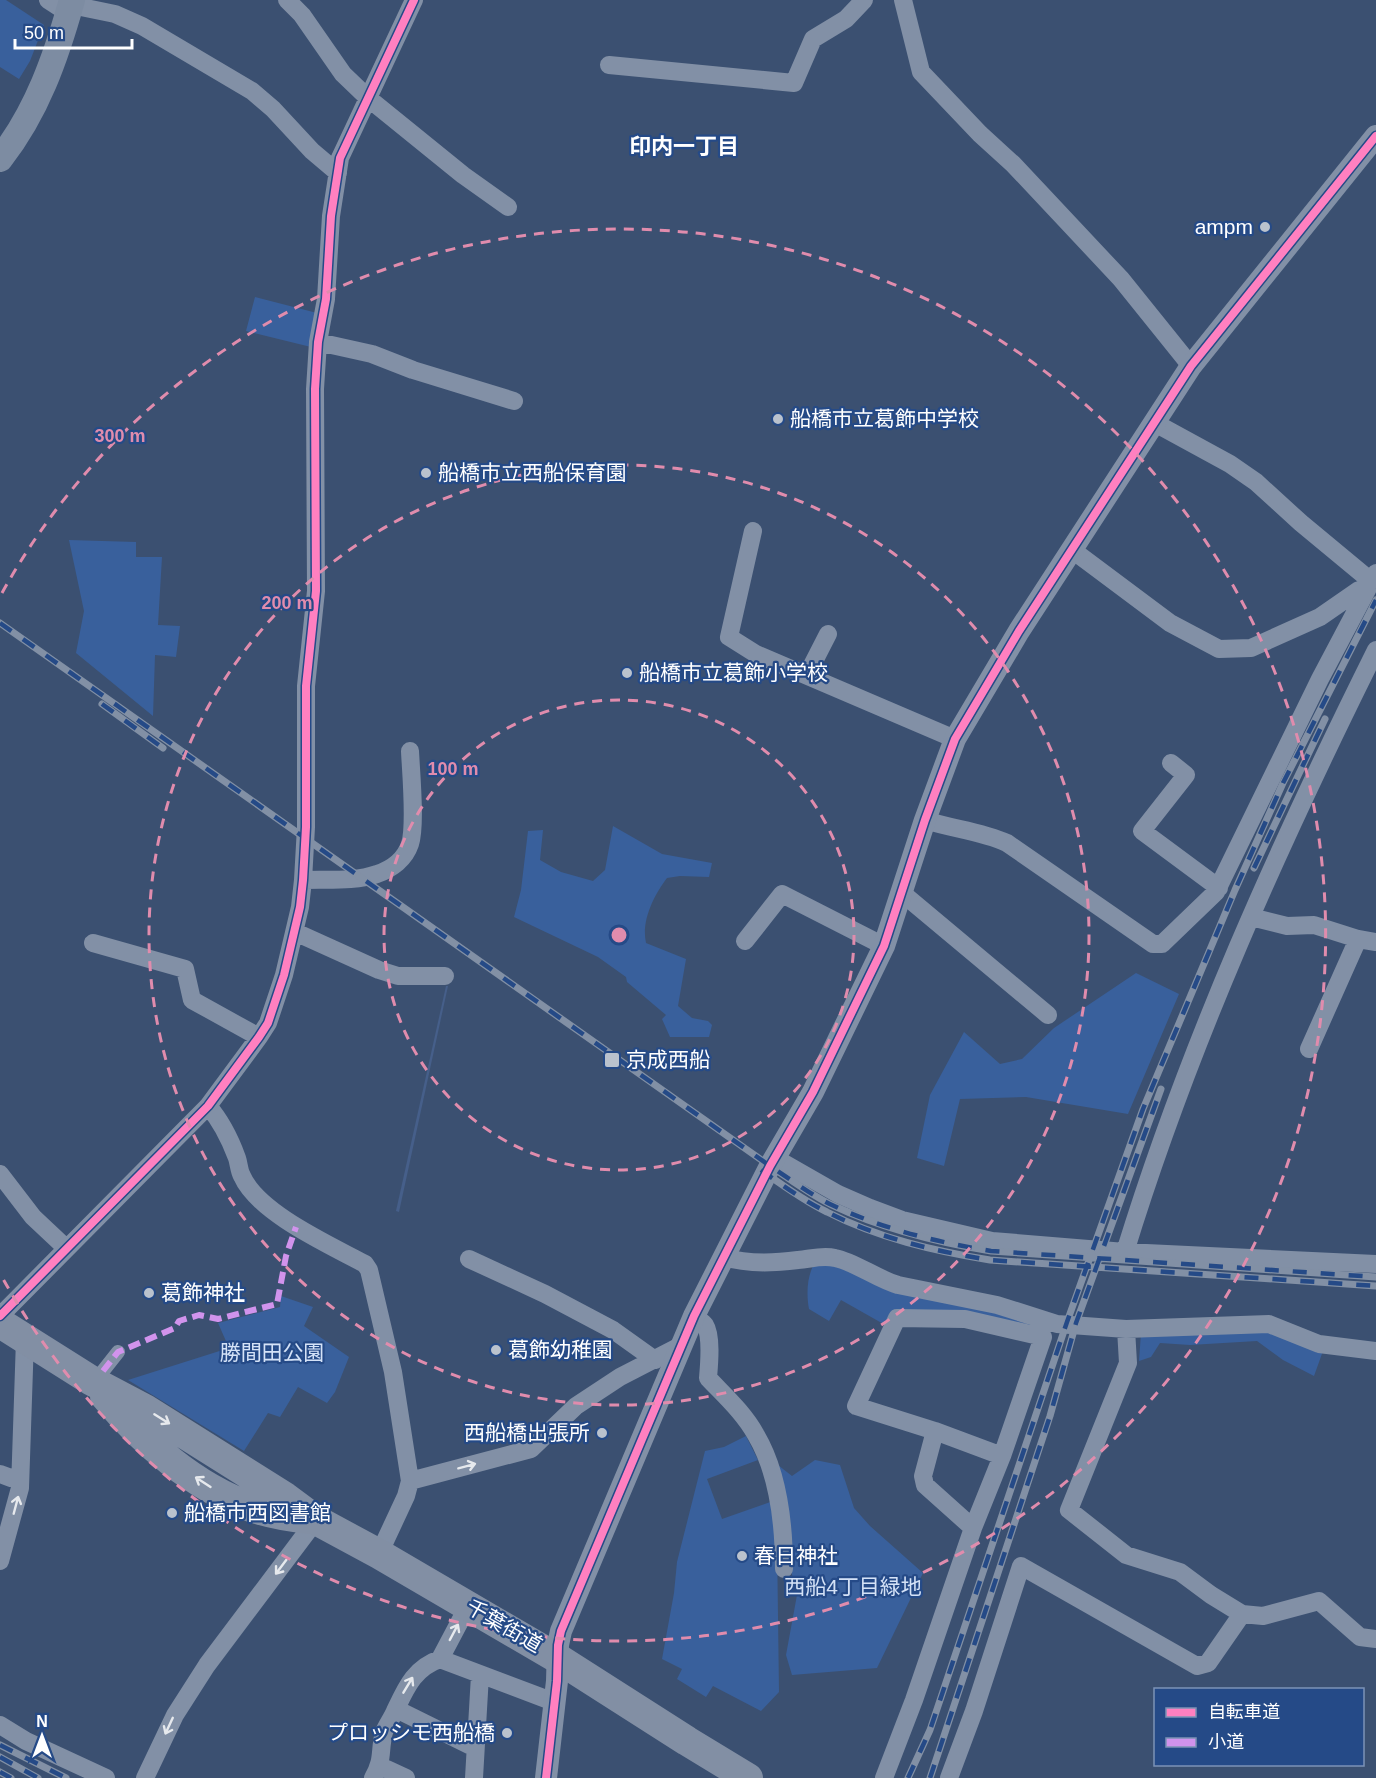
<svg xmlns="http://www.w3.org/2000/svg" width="1376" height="1778" font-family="Arial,'Noto Sans JP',sans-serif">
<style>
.green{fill:#39609c}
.water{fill:#465f8a}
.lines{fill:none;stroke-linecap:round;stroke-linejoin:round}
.pedestrian{stroke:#8290a6;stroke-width:14}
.minor{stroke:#8290a6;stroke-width:18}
.tertiary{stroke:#8290a6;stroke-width:22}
.secondary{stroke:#7d8ca2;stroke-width:26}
.trunk{stroke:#828fa4;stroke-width:30}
.rail-casing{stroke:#8290a5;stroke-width:7}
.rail{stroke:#254a87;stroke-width:4.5;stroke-dasharray:14;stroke-linecap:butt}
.quiet{stroke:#d193ec;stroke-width:6;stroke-dasharray:12 6;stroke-linecap:butt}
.cycleway-casing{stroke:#254a87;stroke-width:11}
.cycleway{stroke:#ff80c0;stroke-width:8}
.oneway{stroke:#e6e9ed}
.ring{fill:none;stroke:#e08cad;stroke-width:3;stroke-dasharray:10 8}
.poi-dot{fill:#bac2cd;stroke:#254a87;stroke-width:2}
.labels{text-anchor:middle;stroke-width:4.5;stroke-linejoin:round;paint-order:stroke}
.poi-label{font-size:21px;fill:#fff;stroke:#254a87;text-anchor:start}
.park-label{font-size:21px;fill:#d4e2f7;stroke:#254a87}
.street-label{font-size:21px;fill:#fff;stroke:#254a87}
.neighbourhood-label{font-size:22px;font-weight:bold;fill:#fff;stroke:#254a87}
.centre{fill:#e08cad;stroke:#254a87;stroke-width:3}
.ring-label{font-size:18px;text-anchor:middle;font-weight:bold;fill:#e08cad;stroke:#254a87;stroke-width:4.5;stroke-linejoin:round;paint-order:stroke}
</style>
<rect width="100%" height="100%" fill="#3b5071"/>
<path class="green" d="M0,0H6L44,25L30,61L19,79L0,67Z
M255,297L317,313L311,347L246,331Z
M69,540L136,542V557H162L158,625L180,626L176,657L155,655L153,716L76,653L84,611Z
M613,826L662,854L712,863L709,877L680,876L667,878C654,895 641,921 646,943L686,959L678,1006L692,1018L708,1021L712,1025L709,1037H670L662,1019L666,1015L627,982L626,977L598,957L514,917L521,890L528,831L543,830L540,860L561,872L593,881L605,870Z
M1136,973L1179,994L1128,1114L1026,1097L960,1099L944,1166L917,1158L930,1095L964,1032L1000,1064L1022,1059L1054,1028Z
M817,1260L1026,1320L1046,1335L964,1315L887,1326L841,1300L829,1321L809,1309C806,1293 807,1272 817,1260Z
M281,1296L313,1307L304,1326L349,1357L335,1392L327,1403L298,1387L280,1417L268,1413L244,1451L128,1380L229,1348L218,1323L280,1307Z
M1264,1329L1323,1351L1314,1376L1283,1360L1257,1341L1190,1345L1160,1343L1151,1357L1139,1361L1141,1333Z
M746,1436L758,1460L707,1479L722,1519L773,1501L777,1541L779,1692L761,1711L713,1686L706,1697L677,1679L682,1669L662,1659L674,1593L677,1562L705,1451L724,1447Z
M769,1458L792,1476L815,1460L840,1465L854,1508L870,1526L923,1573L877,1668L792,1675L786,1655L797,1595L786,1550Z"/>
<path class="water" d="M446,986H448L399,1212L396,1211Z"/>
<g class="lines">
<path class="pedestrian" d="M103,1371L118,1352"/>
<path class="minor" d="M48,0L68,13
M287,0L302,15L343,74L368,98L463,175L508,207
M903,0L921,72L980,134L1013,164L1121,279L1191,366
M71,5L115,14L142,26L252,91L273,109L312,151L338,173
M609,65L794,83L813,39L846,19L864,0
M318,342L372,354L413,370L514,401
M1153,422L1230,464L1256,482L1301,523L1371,581
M753,531L729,637L756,654L955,739
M1071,549L1170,623L1219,649L1251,648L1320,617L1359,590L1365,593
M807,675L828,634
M1171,763L1186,775L1142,831L1219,888
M925,820C952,829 981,831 1007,843L1153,944H1162L1216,892L1320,679L1376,573
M303,880C326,879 355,882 377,874C392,869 405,859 410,844C416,826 411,773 410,751
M902,893L1048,1015
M1251,917L1287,926L1314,925L1358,939L1376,942
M295,932L379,970L398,976H445
M745,941L782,894L884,946
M93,943L185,969L192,1000L259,1037
M1309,1049L1358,939
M208,1106C222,1122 230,1139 237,1158C239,1164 239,1171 242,1176C258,1213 330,1245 365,1264L369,1270L393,1372L410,1481L406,1496L379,1554
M775,1158L838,1194L870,1208L902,1220L992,1241L1125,1252L1376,1264
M0,1174L33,1217L66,1248
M1125,1252C1189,1044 1279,845 1376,650
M724,1257C746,1264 775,1263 798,1260C811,1259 822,1255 835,1258C855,1262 877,1279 898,1285L997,1305L1057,1324L1126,1329L1269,1324L1319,1344L1376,1351
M469,1259L545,1294L613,1330L655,1360
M0,1316L208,1106L259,1037L268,1023L284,975L300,907L303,880L306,827V686L316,591L315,389L318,342L326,299L331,216L340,158L414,0
M694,1316C697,1319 703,1322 705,1325C712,1336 709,1366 708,1378C725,1396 744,1413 756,1435C779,1474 784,1525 784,1569
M1126,1329L1128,1363L1069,1510L1126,1555L1180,1572L1211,1595L1242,1614L1263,1616L1319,1601L1360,1637L1376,1639
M935,1431L923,1476L925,1485L973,1528
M0,1474L11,1478H20
M410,1481L531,1449L576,1406L620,1377L682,1345
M0,1561L20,1488L25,1339
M440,1659L468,1606
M396,1709L475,1748
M0,1725L26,1741L106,1778
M380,1766L406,1778
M145,1778L175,1715L207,1665L316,1520
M373,1778C384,1759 379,1751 384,1732C387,1725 392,1718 395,1711C406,1688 414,1668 440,1659L554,1702
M474,1778L480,1675
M884,1778L914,1700L973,1528L1002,1456L1043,1337L965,1319L897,1318L856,1406L935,1431L1002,1456
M949,1778L974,1711L1021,1566L1197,1666L1208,1663L1242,1614"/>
<path class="tertiary" d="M546,1778L557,1681L558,1645L561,1631L694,1316L770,1166L813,1092L884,946L925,820L955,739L1019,631L1191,366L1376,136"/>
<path class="secondary" d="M0,159C37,112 56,57 72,0"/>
<path class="trunk" d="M0,1323L92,1381L145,1409L285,1497L316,1520L379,1554L557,1658L687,1741L748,1778
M105,1396C143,1442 194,1487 251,1507C271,1514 290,1517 310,1519"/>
<defs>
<path id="rail" d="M0,623L770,1166C790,1179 811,1195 832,1205C883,1229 936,1242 991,1251L1376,1277
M102,704L163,748
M1254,868L1325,719
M761,1170C782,1185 804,1201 827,1212C878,1238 934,1251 990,1260L1376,1286
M0,1745L66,1778
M0,1757L38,1778
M0,1772L11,1778
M908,1778L930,1730L1067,1322L1143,1109L1235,890L1283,783L1376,600
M930,1778L1050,1416L1076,1323L1161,1089"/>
</defs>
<use href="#rail" class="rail-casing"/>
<use href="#rail" class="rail"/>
<path class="quiet" d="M103,1371L118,1352L175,1328L179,1321L199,1315L218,1319L277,1304L286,1256L296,1227"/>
<defs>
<path id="cycleway" d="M0,1316L208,1106L259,1037L268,1023L284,975L300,907L303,880L306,827V686L316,591L315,389L318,342L326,299L331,216L340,158L414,0
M546,1778L557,1681L558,1645L561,1631L694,1316L770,1166L813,1092L884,946L925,820L955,739L1019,631L1191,366L1376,136"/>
</defs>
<use href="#cycleway" class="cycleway-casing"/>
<use href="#cycleway" class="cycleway"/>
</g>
<defs><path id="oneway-shaft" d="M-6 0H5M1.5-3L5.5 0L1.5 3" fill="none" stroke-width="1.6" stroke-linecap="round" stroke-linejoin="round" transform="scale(1.5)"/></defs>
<g class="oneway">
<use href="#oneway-shaft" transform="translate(162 1419) rotate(32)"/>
<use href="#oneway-shaft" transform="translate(467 1466) rotate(-15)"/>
<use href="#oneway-shaft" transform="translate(203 1482) rotate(-147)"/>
<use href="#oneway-shaft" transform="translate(16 1505) rotate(-75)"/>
<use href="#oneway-shaft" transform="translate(281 1567) rotate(127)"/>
<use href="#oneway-shaft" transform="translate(454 1632) rotate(-62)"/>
<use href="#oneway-shaft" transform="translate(408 1685) rotate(-59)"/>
<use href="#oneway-shaft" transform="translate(169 1726) rotate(115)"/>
</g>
<g class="ring">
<circle cx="619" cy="935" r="235"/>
<circle cx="619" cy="935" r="470"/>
<path d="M2 593A706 706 0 1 1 2 1277"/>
</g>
<g class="poi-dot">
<circle cx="1265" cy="227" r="6"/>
<circle cx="778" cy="419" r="6"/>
<circle cx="426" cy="473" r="6"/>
<circle cx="627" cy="673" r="6"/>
<rect x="604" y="1052" width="16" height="16" rx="3"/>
<circle cx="149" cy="1293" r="6"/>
<circle cx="496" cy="1350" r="6"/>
<circle cx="602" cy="1433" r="6"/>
<circle cx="172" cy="1513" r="6"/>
<circle cx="742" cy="1556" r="6"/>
<circle cx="507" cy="1733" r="6"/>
</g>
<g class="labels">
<g class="poi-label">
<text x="1253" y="234" text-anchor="end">ampm</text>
<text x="790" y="426">船橋市立葛飾中学校</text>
<text x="438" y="480">船橋市立西船保育園</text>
<text x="639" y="680">船橋市立葛飾小学校</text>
<text x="626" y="1067">京成西船</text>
<text x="161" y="1300">葛飾神社</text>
<text x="508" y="1357">葛飾幼稚園</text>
<text x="590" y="1440" text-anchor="end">西船橋出張所</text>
<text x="184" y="1520">船橋市西図書館</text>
<text x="754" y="1563">春日神社</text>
<text x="495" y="1740" text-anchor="end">プロッシモ西船橋</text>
</g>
<g class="park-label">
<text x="272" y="1360">勝間田公園</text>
<text x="853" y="1594">西船4丁目緑地</text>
</g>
<g class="street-label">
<text transform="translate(504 1626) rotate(30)" y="7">千葉街道</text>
</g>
<g class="neighbourhood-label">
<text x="684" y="154">印内一丁目</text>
</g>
</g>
<circle cx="619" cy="935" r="9" class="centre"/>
<g class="ring-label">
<text x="120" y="442">300 m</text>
<text x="287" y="609">200 m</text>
<text x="453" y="775">100 m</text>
</g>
<rect x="1154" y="1688" width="210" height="78" fill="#254a87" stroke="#7c92b7" stroke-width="1.5"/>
<rect x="1166" y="1708" width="30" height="9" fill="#ff80c0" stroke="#7c92b7" stroke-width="1.5"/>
<text x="1208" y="1718" font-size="18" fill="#ffffff">自転車道</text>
<rect x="1166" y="1738" width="30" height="9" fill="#d193ec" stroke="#7c92b7" stroke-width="1.5"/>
<text x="1208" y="1748" font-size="18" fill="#ffffff">小道</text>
<g transform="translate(42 1736)" stroke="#254a87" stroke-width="4.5" paint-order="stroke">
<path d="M0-4.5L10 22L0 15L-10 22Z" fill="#ffffff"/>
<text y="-9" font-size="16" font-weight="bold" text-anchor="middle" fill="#ffffff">N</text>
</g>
<path d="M15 39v9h117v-9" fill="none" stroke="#ffffff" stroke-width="3"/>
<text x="24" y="39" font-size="18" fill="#ffffff" stroke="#254a87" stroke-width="4.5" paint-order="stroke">50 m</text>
</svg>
